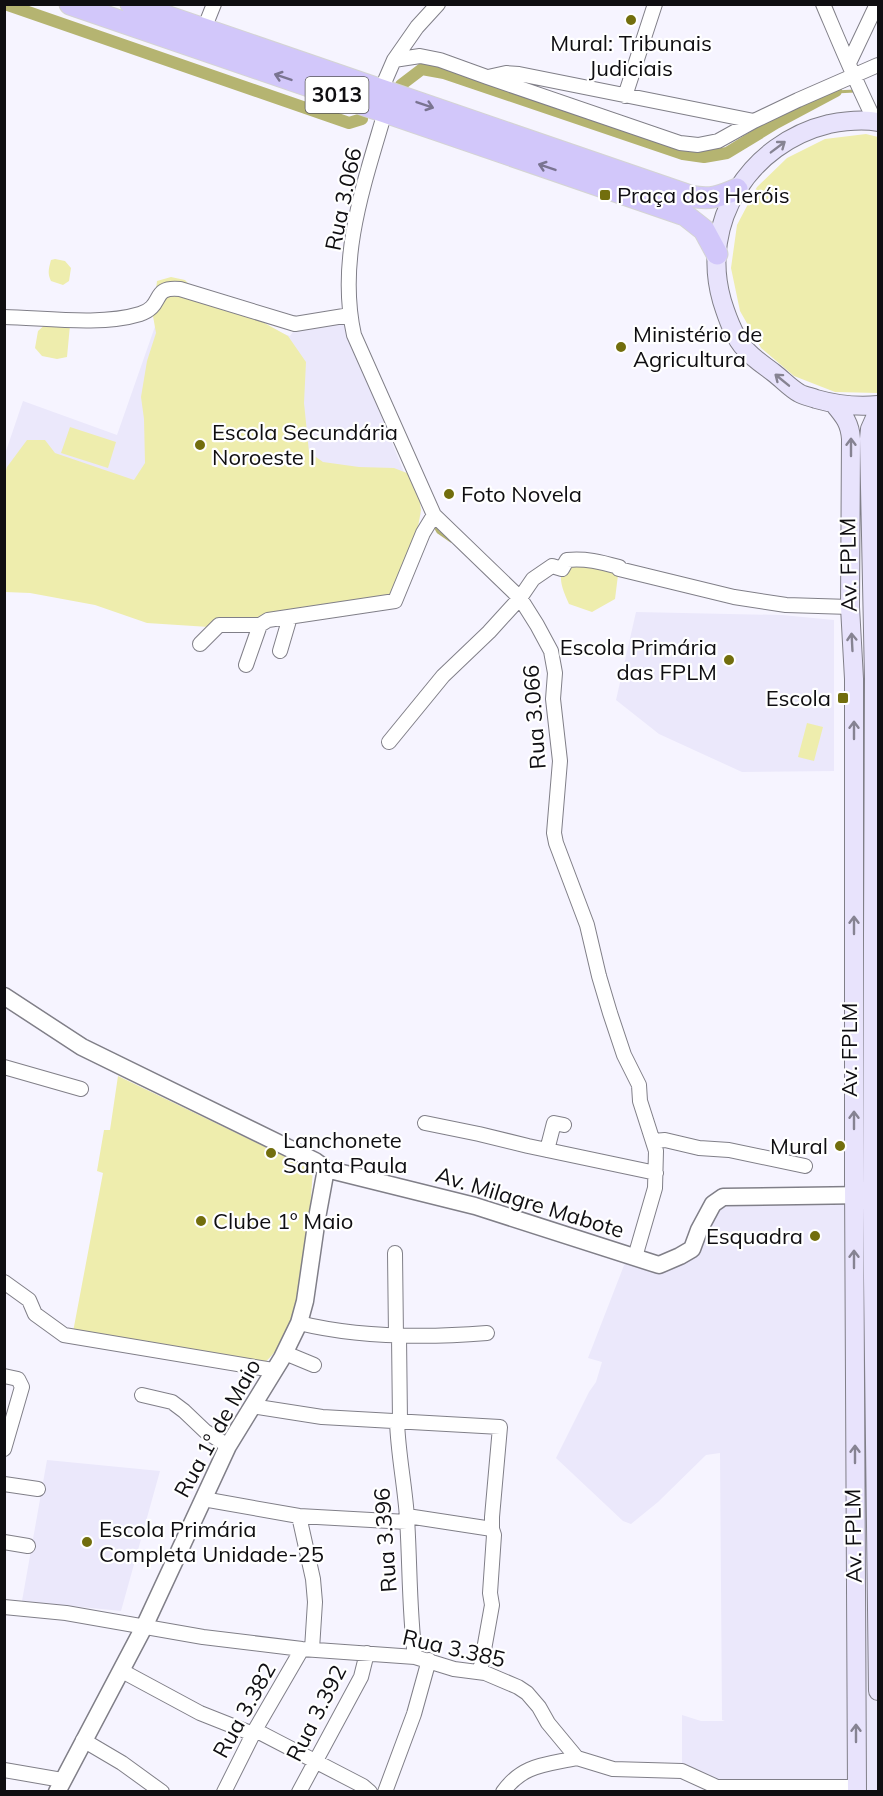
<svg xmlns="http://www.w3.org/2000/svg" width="883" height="1796" font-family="Mulish,sans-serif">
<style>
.built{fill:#ebe8fb}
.green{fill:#eeedad}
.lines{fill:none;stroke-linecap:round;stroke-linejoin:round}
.stream{stroke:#b5b471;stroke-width:3}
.canal{stroke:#b5b471;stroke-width:12}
.minor-casing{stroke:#807f88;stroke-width:16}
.tertiary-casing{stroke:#807f88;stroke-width:19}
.secondary-casing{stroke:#807f88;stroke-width:20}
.primary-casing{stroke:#d4d4d4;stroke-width:23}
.minor{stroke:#fff;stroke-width:14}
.tertiary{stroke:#fff;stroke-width:16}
.secondary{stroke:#e8e3fc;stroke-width:18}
.primary{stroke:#d2c7fa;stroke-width:21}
.oneway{stroke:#7a7491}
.oneway2{stroke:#868392}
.poi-dot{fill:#726e0d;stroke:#fff;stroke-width:2}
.labels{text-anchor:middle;stroke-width:4.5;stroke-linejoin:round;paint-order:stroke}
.shield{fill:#fff;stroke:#575658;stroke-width:1.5}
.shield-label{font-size:21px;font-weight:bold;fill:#0f0e11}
.poi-label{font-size:22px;fill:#0f0e11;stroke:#fff;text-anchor:start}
.street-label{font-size:22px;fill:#0f0e11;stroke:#fff}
</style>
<rect width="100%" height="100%" fill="#f6f4ff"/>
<path class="built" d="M166,295L290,336L296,328L342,320L421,514L391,598L5,585V454L23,401L117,435Z
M636,612L782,615L834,620V771L742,772L659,734L616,700Z
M878,1195V1791H715L682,1771V1715L701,1721H725L722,1720L720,1453L706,1455L658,1502L631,1524L623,1521L556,1458L589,1392L596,1382L602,1362L588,1358L628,1255L659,1265L680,1256L713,1204Z
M47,1460L160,1471L121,1611L22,1601Z"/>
<path class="green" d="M866,134L878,137V393L835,392L794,376L761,348L740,311L731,268L737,225L757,187L787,158L825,139Z
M55,259L65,261L71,268L69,281L63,285L51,281C47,273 49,268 51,260Z
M171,277L185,280L203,300L250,315L288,336L306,362L304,403L309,452L323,462L359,467L394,468L412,475L419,495L421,510L410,572L398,595L209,627L147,623L95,605L30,593L5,592V474L7,467L27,440H45L55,453L134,480L145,463L144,419L141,397L147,361L156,333L153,316L157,281Z
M48,322L70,325L67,357L57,359L42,356L35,348L38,331Z
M70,427L116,442L108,468L61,453Z
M571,552L590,554L619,567L615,599L592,612L569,604C558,579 558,576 571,552Z
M807,723L823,727L814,761L798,757Z
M118,1076L313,1170C309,1220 306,1336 261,1365L73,1332L103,1173L97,1171L104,1130H110Z"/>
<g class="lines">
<path class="stream" d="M401,85L422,69L444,73L683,154L704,157L727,153L835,92L855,91
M433,523L438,532L451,541"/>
<path class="canal" d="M5,4L349,123L362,119
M401,85L422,69L444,73L683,154L704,157L727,153L776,123L836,91"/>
<defs>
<path id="minor" d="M823,4C840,44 856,83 875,121
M204,29L214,4
M394,60L417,27L438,4
M849,63L877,4
M488,77L506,73L519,74L754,121
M381,90L394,60L420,56L440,60L487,77L680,143L698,145L718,141L754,121L798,100L878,65
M625,96L655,4
M385,112C364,184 337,259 354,335L434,515L520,598L537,625L551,651L555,673L553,699L560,761L554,833L556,843L587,925L599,976L610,1013L624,1055L639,1085L640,1101L656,1151L655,1188L635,1257
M4,317C46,318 101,326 140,314C165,306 150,286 180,289L295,324L350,315
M200,644L219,625H260L268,620L395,601L423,533L434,515
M280,651L290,617
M246,665L260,625
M389,742L443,676L489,632L520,598L533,579L552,566L562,569L567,560C585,558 601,562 619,567V569L734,597L786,605L850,607
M4,1067L81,1089
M425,1123L479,1134L528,1146L656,1173
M653,1141L665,1140L699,1148L729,1150L805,1166
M547,1150L554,1123L564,1125
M395,1253L396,1336
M4,1282L29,1300L35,1314L64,1335L273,1370
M299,1323C360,1338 424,1338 487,1333
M399,1336L400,1421
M285,1353L314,1365
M4,1376L18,1379L22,1387L4,1449
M142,1395L172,1402L184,1411L205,1431L228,1446
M252,1406L322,1417L500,1427L492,1517V1529L494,1535L490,1593L492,1605L480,1672
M397,1421C398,1454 405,1486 407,1518C410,1564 409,1610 415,1657
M4,1484L38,1489
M203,1499L299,1516L407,1522
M299,1516L313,1579L315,1602L312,1649
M407,1516L492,1529
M4,1542L28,1546
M4,1607L66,1613L203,1637L302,1649L415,1657L454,1669L485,1673L518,1687L527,1693L539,1707L548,1723L577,1758L613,1769L682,1771L717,1787H857
M122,1671L200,1713L253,1734
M255,1730L363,1786L370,1792
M83,1740L122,1763L162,1792
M4,1770L62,1780
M224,1792L255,1730L302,1649
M299,1792L361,1677L367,1653
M385,1792L414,1714L429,1660
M503,1792C523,1764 546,1765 577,1758"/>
<path id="tertiary" d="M4,996L82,1047L315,1161L326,1169L475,1206L659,1265L680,1256L692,1249L699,1230L713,1204L723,1197L867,1195
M57,1792L144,1627L228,1446L282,1358L299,1323L305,1301L317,1218L326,1169"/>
<path id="secondary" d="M878,122C862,119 845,121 829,124C750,143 699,222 722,301C727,317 734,338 746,350C754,359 765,366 774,373C782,379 790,388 799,393C804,396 811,397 816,399C837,405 856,407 878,405
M834,404C844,416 850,423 851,439L850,607L854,679V1178L857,1792
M878,411L870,429L869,439L874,679L872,1195L878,1691"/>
<path id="primary" d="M70,4L685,215L704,230L717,254
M131,4L690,196C710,200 719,197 737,189"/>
</defs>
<use href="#minor" class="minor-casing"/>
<use href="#tertiary" class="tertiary-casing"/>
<use href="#secondary" class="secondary-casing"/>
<use href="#primary" class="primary-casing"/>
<use href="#minor" class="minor"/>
<use href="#tertiary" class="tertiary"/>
<use href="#secondary" class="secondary"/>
<use href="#primary" class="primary"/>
</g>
<defs><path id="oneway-shaft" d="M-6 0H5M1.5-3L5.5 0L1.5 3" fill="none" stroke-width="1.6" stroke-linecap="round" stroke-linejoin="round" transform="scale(1.5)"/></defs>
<g class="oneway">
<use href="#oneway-shaft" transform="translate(283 77) rotate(-161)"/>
<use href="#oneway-shaft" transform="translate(425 105) rotate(19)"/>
<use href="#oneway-shaft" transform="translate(547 167) rotate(-161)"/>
</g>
<g class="oneway2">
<use href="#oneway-shaft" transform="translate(778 147) rotate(-37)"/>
<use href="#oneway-shaft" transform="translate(782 380) rotate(-141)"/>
<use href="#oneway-shaft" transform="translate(851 447) rotate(-90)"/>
<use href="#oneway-shaft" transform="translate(852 642) rotate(-93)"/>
<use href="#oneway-shaft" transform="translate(854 730) rotate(-90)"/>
<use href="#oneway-shaft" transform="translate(854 925) rotate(-90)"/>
<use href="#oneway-shaft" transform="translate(854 1120) rotate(-90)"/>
<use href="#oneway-shaft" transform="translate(854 1259) rotate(-90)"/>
<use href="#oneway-shaft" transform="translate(855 1454) rotate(-90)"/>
<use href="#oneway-shaft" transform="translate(856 1733) rotate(-90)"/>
</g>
<g class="poi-dot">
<circle cx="631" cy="20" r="6"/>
<rect x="599" y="189" width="12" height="12" rx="3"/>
<circle cx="621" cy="347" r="6"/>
<circle cx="200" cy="445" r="6"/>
<circle cx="449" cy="494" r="6"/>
<circle cx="729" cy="660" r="6"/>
<rect x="837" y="692" width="12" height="12" rx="3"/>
<circle cx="840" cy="1146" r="6"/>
<circle cx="271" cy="1153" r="6"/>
<circle cx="201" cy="1221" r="6"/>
<circle cx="815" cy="1236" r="6"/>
<circle cx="87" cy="1542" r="6"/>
</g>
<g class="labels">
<rect class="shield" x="305.5" y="77" width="63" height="36" rx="4.5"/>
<g class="shield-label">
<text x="337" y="102">3013</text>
</g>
<g class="poi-label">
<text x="631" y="51" text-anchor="middle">Mural: Tribunais<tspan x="631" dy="25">Judiciais</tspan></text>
<text x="617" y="203">Praça dos Heróis</text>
<text x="633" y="342">Ministério de<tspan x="633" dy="25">Agricultura</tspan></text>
<text x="212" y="440">Escola Secundária<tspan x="212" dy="25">Noroeste I</tspan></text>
<text x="461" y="502">Foto Novela</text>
<text x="717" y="655" text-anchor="end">Escola Primária<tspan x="717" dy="25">das FPLM</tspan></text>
<text x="831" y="706" text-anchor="end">Escola</text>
<text x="283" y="1148">Lanchonete<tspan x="283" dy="25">Santa Paula</tspan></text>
<text x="828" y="1154" text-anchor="end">Mural</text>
<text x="213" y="1229">Clube 1º Maio</text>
<text x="803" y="1244" text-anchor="end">Esquadra</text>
<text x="99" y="1537">Escola Primária<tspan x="99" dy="25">Completa Unidade-25</tspan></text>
</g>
<g class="street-label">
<text transform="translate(343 199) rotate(-78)" y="8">Rua 3.066</text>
<text transform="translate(848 565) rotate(-91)" y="8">Av. FPLM</text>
<text transform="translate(534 717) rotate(-94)" y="8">Rua 3.066</text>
<text transform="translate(849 1050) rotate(-90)" y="8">Av. FPLM</text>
<text transform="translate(530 1202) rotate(17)" y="8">Av. Milagre Mabote</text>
<text transform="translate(217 1428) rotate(-61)" y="8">Rua 1º de Maio</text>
<text transform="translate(853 1536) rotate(-91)" y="8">Av. FPLM</text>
<text transform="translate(385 1540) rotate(-94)" y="8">Rua 3.396</text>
<text transform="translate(454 1648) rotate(13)" y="8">Rua 3.385</text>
<text transform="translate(244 1710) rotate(-61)" y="8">Rua 3.382</text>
<text transform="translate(316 1713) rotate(-63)" y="8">Rua 3.392</text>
</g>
</g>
<rect width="883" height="1796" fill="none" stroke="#0f0e11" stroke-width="12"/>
</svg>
